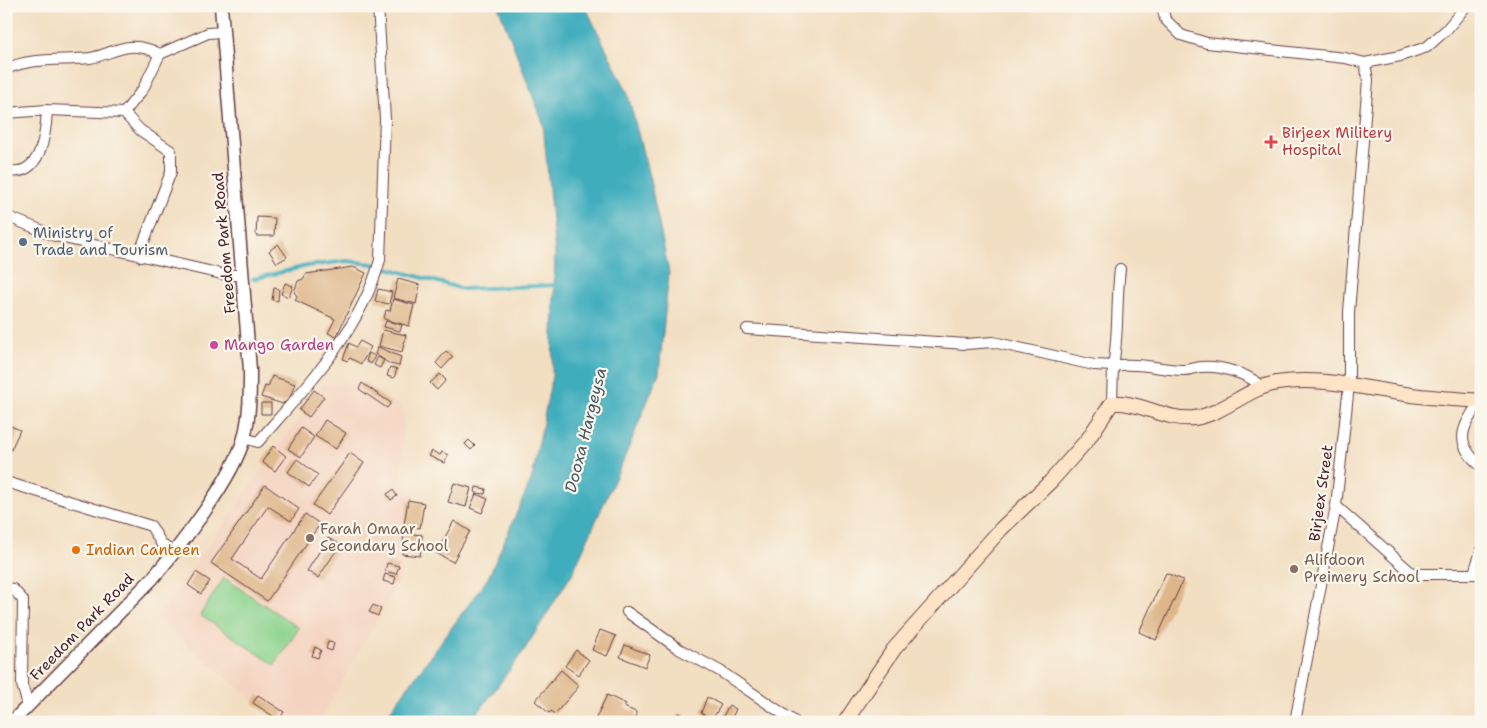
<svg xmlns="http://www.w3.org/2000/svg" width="1487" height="728" font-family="'Shantell Sans',sans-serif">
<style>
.built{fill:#f4d3c0}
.green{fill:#8cd38e;stroke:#6b795c}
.water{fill:#40adbd;stroke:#456674}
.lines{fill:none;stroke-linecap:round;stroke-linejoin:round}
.stream{stroke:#40adbd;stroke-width:4}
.building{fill:#deb689}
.minor-casing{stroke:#633c42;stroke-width:12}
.tertiary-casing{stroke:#633c42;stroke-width:15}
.secondary-casing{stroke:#633c42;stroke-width:16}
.minor{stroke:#fff;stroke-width:10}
.tertiary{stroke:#fff;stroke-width:12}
.secondary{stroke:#fee4c6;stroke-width:14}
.health-dot{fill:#e0444e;stroke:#fbf7ec;stroke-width:2}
.service-dot{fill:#5c6f8a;stroke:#fbf7ec;stroke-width:2}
.hotel-dot{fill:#d1479c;stroke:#fbf7ec;stroke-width:2}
.education-dot{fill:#8d6e63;stroke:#fbf7ec;stroke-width:2}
.food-dot{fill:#e8710a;stroke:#fbf7ec;stroke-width:2}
.labels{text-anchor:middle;stroke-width:4.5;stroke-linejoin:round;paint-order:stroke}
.health-label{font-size:15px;fill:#be3a42;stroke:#fbf7ec;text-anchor:start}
.service-label{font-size:15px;fill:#4e5e75;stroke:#fbf7ec;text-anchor:start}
.street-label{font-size:15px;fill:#4a1f2b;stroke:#fbf7ec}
.hotel-label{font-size:15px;fill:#b23c85;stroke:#fbf7ec;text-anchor:start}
.education-label{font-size:15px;fill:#785e54;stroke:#fbf7ec;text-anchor:start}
.food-label{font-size:15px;fill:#c56008;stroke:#fbf7ec;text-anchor:start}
.water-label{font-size:16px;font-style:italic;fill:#465865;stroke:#fbf7ec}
</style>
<rect width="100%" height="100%" fill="#fbf7ec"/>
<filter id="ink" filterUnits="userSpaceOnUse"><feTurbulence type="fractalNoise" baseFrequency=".02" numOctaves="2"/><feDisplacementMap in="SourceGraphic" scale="10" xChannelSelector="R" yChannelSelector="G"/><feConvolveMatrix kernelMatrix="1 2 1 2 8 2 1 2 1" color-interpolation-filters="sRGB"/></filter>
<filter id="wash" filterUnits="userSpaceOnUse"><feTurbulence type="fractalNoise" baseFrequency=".0096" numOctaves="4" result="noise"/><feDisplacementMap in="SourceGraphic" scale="20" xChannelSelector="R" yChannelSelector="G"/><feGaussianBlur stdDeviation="1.12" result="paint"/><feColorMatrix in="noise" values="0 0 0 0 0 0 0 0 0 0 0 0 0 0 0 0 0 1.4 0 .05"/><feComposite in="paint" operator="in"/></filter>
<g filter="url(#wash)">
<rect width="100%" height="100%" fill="#f2dec1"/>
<path class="built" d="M363,382L404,409L401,483L415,496L399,581L319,722H279L156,618L323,385Z"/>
<path class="green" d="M224,578L299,628L275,665L200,615Z"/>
<path class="water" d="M498,6H585L627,91L650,180L669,272L659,373L624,459L572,574L523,652L471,722H382L488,578L532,478L552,376L555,253L543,123Z"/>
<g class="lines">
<path class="stream" d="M253,279L307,266L347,261L373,264L463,289L558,285"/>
</g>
<g id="blocks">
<path class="building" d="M257,217L275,218L274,236H256Z
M278,244L287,257L277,263L269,251Z
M353,267L366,273L336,337L328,333L335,319L295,300L297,296L294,292L298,281L303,279L306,274Z
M398,279L420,285L416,304L393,298Z
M285,283L293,286L289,297L281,294Z
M274,288L279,289L278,301L272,300Z
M378,289L392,292L389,304L375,301Z
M393,299L414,305L409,326L384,319L386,310L390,311Z
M386,321L402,325L400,331L384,327Z
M383,330L406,335L402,352L379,346Z
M360,341L371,347L361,364L350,358L347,361L343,359L349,343L356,347Z
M378,347L401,357L399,366L390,364L375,354Z
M446,351L453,357L442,369L436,363Z
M369,353L375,356L371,364L366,361Z
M378,357L384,360L380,368L374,365Z
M390,367L397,369L394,378L387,376Z
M440,374L446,380L437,390L430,383Z
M272,376L295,384L288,403L284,402L283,404L261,397L265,386L268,387Z
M362,383L391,403L387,408L359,389Z
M314,390L324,397L309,417L299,410Z
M261,403H271V414H261Z
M325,420L346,433L336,449L315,436Z
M6,424L20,430L6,461Z
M301,428L314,437L301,457L288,449Z
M469,440L475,446L471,450L465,444Z
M273,446L286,456L275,471L262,462Z
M432,451L440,455L442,452L448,455L444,463L429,456Z
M350,453L364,463L327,515L313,505Z
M297,459L318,475L309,487L288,472Z
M454,483L471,488L466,507L448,502Z
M265,485L299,509L291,521L268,506L232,559L261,579L305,514L320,524L267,601L211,563Z
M476,487L486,489L485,494L475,493Z
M393,490L397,496L391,500L387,494Z
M476,494L488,499L482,513L470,508Z
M408,500L424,503L420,528L404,525Z
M454,521L470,531L453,562L436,553Z
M404,533L422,535L420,556L402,554Z
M328,538L340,545L318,578L307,571Z
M387,563L399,566L396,574L385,571Z
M196,572L210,581L201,594L188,585Z
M1166,573L1183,580L1156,640L1139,632Z
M385,574L396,577L394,584L383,581Z
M373,605L381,609L378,616L369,612Z
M600,630L616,636L607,656L592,650Z
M328,642L334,643L332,651L326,649Z
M625,645L650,655L645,667L620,657Z
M315,647L321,650L318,658L312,656Z
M576,650L589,660L578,675L565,666Z
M561,670L579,686L555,714L551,711L549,713L535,701Z
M258,695L284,712L279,720L253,703Z
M607,695L626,704L624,707L636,712V722H594Z
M707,697L721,705L712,720L701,713Z
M729,705L736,709L730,722H720Z
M679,713L696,722L675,721Z"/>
</g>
</g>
<g filter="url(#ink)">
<use href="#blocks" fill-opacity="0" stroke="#633c42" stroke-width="1"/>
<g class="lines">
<defs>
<path id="minor" d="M1162,6L1165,19L1181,35L1207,43L1345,58L1365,63L1400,56L1427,47L1447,29L1466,6
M6,69C33,57 61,61 90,58C103,56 117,48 130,47C141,46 150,49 160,54
M6,113L47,110L124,113L140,130L171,151V172L141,249V257
M124,113L143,89L160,54L208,33L223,32
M6,170C41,180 46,133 47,110
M6,216L55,236L226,275H242
M1120,269C1116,301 1119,334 1113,366C1137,362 1159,369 1182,370C1189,371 1195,367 1201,367C1221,365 1247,374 1262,386
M747,329L966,344L993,342L1094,365L1113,366L1112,403
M1480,401C1463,427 1452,442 1481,466
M244,438L258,442C306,387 360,332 380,260L385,119L378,6
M6,482L151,526L161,543L173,554
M1336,506L1413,574H1481
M1474,573L1481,551
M6,588L13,589L23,600L22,685L28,705
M627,612L679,649L720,671L795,722
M1295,722L1336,506L1349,385V312L1368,80L1365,63"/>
<path id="tertiary" d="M12,722L152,579C180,546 233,479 244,438C250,416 250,392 250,370L221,6"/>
<path id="secondary" d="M845,722L894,649L1001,529L1051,481L1088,439L1112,403C1140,401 1166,421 1194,418C1224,414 1247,388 1277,383C1320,376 1363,388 1405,394C1430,398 1456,399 1481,401"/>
</defs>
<use href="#minor" class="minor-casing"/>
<use href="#tertiary" class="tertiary-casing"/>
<use href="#secondary" class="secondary-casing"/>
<use href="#minor" class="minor"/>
<use href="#tertiary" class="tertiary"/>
<use href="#secondary" class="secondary"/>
</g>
</g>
<path class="health-dot" d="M1268.5 134.5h5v5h5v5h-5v5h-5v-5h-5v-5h5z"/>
<circle class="service-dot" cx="23" cy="242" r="5"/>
<circle class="hotel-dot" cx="214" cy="345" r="5"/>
<g class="education-dot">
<circle cx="310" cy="538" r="5"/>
<circle cx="1294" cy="569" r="5"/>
</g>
<circle class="food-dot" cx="76" cy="550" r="5"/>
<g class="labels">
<g class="health-label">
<text x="1282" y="138">Birjeex Militery<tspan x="1282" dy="17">Hospital</tspan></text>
</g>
<g class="service-label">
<text x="33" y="238">Ministry of<tspan x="33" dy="17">Trade and Tourism</tspan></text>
</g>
<g class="street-label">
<text transform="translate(224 243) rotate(-95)" y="5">Freedom Park Road</text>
<text transform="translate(1321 493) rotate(-82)" y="5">Birjeex Street</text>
<text transform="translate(82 627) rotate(-46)" y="5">Freedom Park Road</text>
</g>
<g class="hotel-label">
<text x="224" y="350">Mango Garden</text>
</g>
<g class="education-label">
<text x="320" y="534">Farah Omaar<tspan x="320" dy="17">Secondary School</tspan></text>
<text x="1304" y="565">Alifdoon<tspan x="1304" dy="17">Preimery School</tspan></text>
</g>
<g class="food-label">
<text x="86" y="555">Indian Canteen</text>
</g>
<g class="water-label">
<text transform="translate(585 430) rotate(-76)" y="6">Dooxa Hargeysa</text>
</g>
</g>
<rect width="1487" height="728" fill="none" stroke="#fbf7ec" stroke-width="25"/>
</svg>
